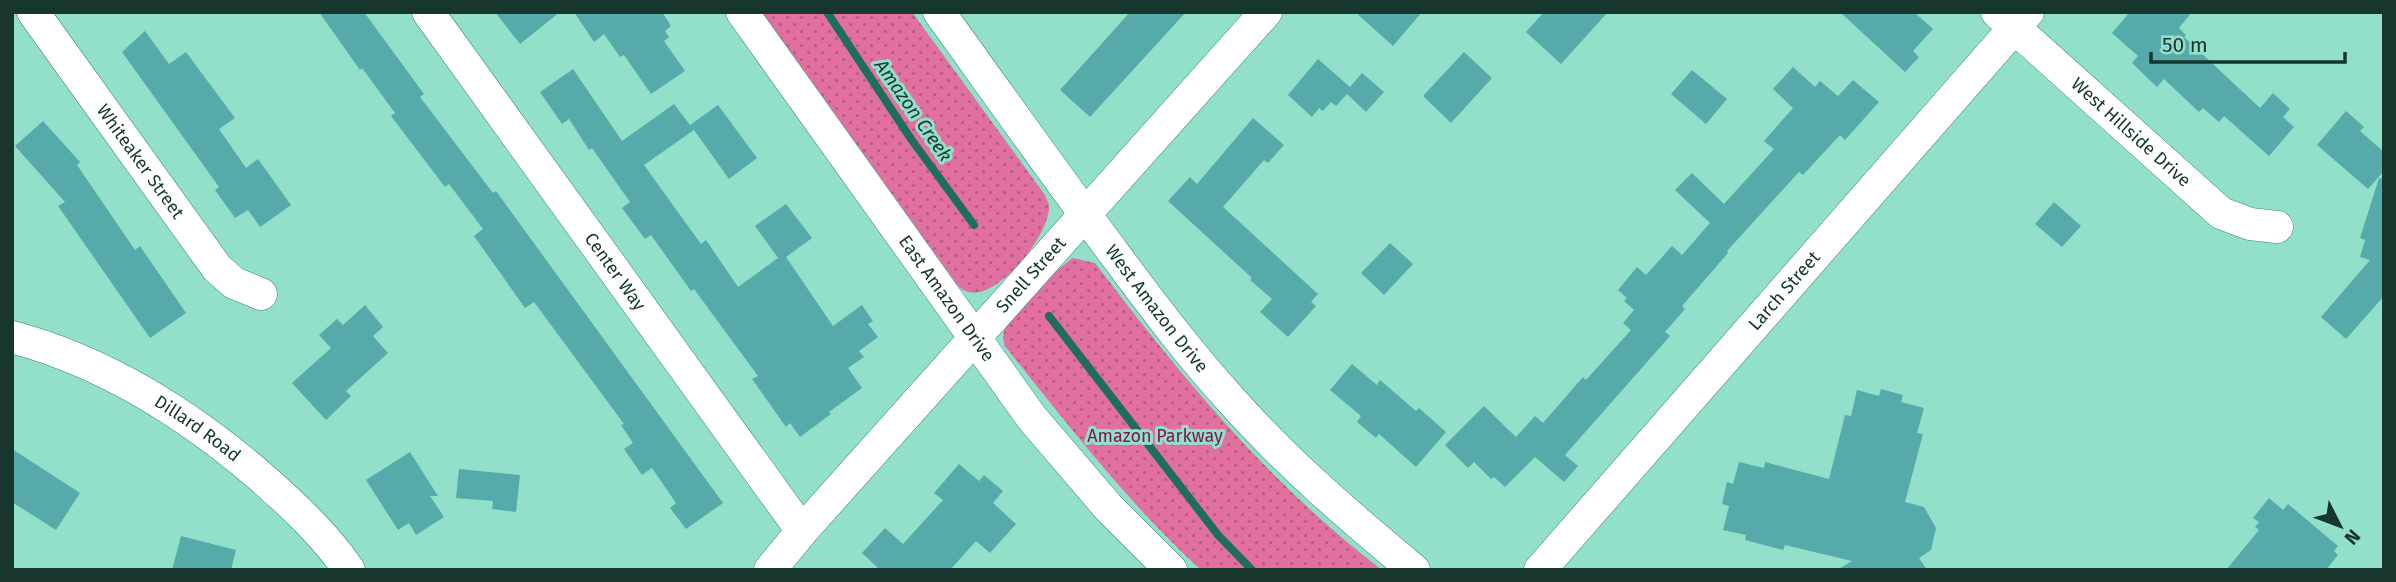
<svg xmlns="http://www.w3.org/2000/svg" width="2396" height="582" font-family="'Fira Sans',sans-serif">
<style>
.park{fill:url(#park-dots)}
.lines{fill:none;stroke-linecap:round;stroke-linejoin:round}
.stream{stroke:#1f6d5c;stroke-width:8}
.building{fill:#56aaa9}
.minor-casing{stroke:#378472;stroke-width:33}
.minor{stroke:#fff;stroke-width:32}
.labels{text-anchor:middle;stroke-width:6;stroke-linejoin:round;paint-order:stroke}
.street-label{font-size:18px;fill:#16362e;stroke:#93e0ca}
.park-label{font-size:18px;fill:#82174f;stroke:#93e0ca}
.water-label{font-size:19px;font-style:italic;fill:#1d3932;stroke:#93e0ca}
</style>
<defs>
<pattern id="park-dots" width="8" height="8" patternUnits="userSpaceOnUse" patternTransform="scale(1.75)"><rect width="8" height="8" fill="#e170a1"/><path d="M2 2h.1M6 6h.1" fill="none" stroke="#b55d84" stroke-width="1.8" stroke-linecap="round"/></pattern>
</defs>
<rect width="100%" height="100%" fill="#93e0ca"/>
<path class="park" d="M762,12H912L1045,195C1046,198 1048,202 1049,205C1052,232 998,300 969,292C966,292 963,289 959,287Z
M1073,258L1095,263C1180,375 1269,484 1382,570H1201C1127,502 1067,424 1005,346C1004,343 1003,338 1003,336C1006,313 1055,271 1073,258Z"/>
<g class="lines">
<path class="stream" d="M827,12L911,139L974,225
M1049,316L1218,535L1252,570"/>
</g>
<path class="building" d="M319,12H364L424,94L420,97L493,193L496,191L723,503L686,529L670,508L676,503L652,468L642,475L624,449L633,443L621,425L624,424L534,302L525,308L474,236L483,229L449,184L445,187L391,116L395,113L362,68L360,70Z
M495,12H560L520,44Z
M574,12H662L671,26L665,31L669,37L664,41L685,71L651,94L624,55L620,57L604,34L594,42Z
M1130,12H1186L1090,117L1060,90Z
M1355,12H1422L1393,46Z
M1544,12H1608L1561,64L1526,32Z
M1840,12H1914L1933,29L1913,51L1919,57L1905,72Z
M2130,12H2192L2179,28L2186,35L2184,37L2260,108L2273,93L2290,109L2283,117L2294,127L2269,156L2224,116L2219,122L2203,108L2199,112L2164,79L2157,87L2132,63L2138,56L2112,33Z
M145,31L169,64L186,52L235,118L219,129L246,168L258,159L291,205L260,227L248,210L235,218L215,190L219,187L122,52Z
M1464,52L1492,78L1451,123L1423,96Z
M1318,59L1350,87L1362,73L1384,92L1366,112L1347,94L1336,106L1331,102L1323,111L1319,108L1312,117L1288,95Z
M1793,67L1815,87L1820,81L1838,96L1853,80L1879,102L1845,140L1840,135L1803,175L1799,172L1727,251L1728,253L1682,306L1685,309L1665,332L1670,336L1565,455L1578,466L1564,482L1535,457L1505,487L1494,477L1491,479L1474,462L1468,468L1445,445L1484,406L1516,437L1535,416L1543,423L1583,377L1586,380L1631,330L1623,323L1634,310L1624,301L1627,298L1618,290L1637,267L1646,275L1672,246L1682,255L1710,223L1675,190L1692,173L1724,204L1774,149L1764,141L1793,108L1773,89Z
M573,69L622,141L674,104L690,125L718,105L757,158L729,179L694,130L644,165L701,244L706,240L738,287L778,258L755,226L786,204L812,238L786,257L833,326L862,305L873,321L868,324L878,337L859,351L864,357L848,368L862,388L829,412L831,414L800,437L790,423L786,427L752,379L758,376L694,289L691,291L651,235L645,239L622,208L630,202L592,148L589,150L569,119L562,124L540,92Z
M1692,70L1727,99L1706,124L1671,94Z
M2346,111L2364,127L2360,131L2384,152V171L2368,189L2317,145Z
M1253,118L1284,145L1268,163L1264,160L1223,207L1318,294L1311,302L1316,306L1288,337L1260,312L1272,299L1250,280L1252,278L1168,201L1190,177L1197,184Z
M43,121L80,162L77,165L135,250L140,246L186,313L150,338L58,206L65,202L15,146Z
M2379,178L2384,179V296L2346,339L2321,317L2370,260L2360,257L2365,240L2360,238Z
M2054,202L2081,226L2062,247L2035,224Z
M1390,243L1413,264L1384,295L1361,273Z
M365,305L383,327L373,336L388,353L346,391L351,396L326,420L292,383L331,348L319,335L337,319L343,325Z
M1352,364L1377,385L1380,380L1416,411L1419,408L1446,432L1416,467L1379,434L1376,438L1357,422L1361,416L1330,390Z
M1881,389L1903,395L1901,402L1924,408L1917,433L1923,434L1905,502L1924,507L1936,528L1931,550L1919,558L1927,570H1837L1852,561L1785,545L1783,550L1745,540L1746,535L1723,530L1729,506L1722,504L1727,482L1733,484L1739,462L1764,468L1765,462L1829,479L1845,415L1851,416L1857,390L1879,396Z
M12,449L80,493L56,530L12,502Z
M410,452L438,496H430L444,517L416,535L409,523L398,530L366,480Z
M959,464L979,481L984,475L1003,491L993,503L1016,524L990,553L976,541L950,570H880L862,553L885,528L903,544L943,500L934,493Z
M459,469L520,475L516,512L492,509L493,501L456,498Z
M2269,498L2283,510L2288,504L2338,546L2334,551L2338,555L2326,570H2226L2259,530L2255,527L2259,522L2253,518Z
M181,536L236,550L231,570H172Z"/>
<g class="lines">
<defs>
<g id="minor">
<path id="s1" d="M33,12L217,268L234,283L261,294"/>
<path id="s2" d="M428,12L802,531"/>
<path id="s3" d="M742,12L1032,418L1108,507L1171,570"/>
<path id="s4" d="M939,12C998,94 1056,176 1116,256C1153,306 1190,355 1232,401C1287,463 1350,517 1414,570"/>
<path id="s5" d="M1997,12L2221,213L2250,224L2277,227"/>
<path id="s6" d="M12,337C106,362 188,414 261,477C293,505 325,535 349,570"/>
<path id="s7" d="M770,570L802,531L1266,12"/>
<path id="s8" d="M1540,570L2028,12"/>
</g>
</defs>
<use href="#minor" class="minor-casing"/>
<use href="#minor" class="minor"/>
</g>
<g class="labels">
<g class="street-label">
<text dy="6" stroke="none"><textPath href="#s5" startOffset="180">West Hillside Drive</textPath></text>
<text dy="6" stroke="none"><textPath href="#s1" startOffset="184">Whiteaker Street</textPath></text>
<text dy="6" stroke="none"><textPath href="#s2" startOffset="320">Center Way</textPath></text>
<text dy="6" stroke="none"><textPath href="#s7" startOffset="394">Snell Street</textPath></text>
<text dy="6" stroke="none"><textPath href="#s8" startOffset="371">Larch Street</textPath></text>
<text dy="6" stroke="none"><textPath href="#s3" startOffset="352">East Amazon Drive</textPath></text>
<text dy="6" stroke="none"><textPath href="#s4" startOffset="368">West Amazon Drive</textPath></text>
<text dy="6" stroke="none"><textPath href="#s6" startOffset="208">Dillard Road</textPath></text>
</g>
<g class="park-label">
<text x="1155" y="442">Amazon Parkway</text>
</g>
<g class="water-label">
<text transform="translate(914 110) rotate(55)" y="7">Amazon Creek</text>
</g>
</g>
<rect width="2396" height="582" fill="none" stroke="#16362e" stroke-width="28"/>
<g transform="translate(2340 526) rotate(132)" stroke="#93e0ca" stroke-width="5" paint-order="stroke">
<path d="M0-5L12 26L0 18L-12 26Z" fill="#16362e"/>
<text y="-10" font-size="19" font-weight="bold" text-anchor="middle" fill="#16362e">N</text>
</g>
<path d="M2151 52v10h194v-10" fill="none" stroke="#16362e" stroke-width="3.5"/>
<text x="2162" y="52" font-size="21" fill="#16362e" stroke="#93e0ca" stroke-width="5" paint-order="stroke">50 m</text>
</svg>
